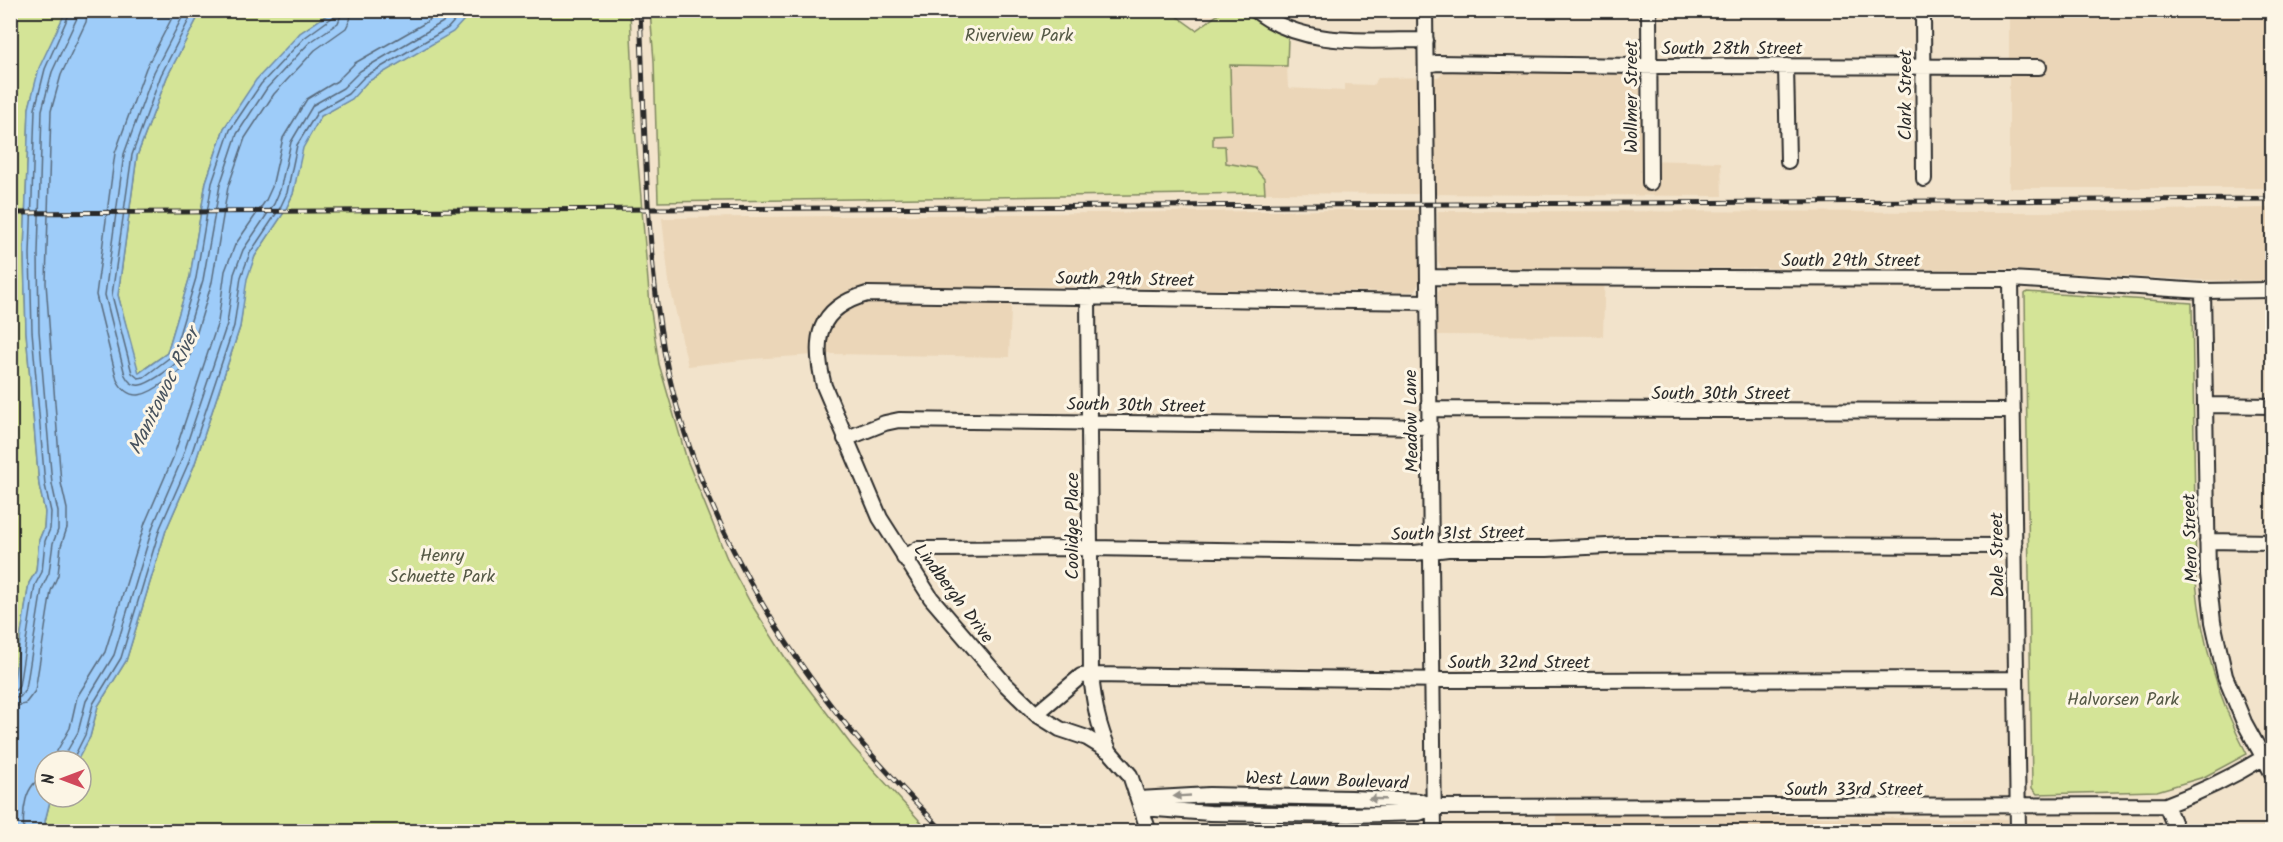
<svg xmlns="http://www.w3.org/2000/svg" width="2283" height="842" font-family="Kalam,sans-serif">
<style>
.built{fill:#ebd6b8}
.green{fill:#d4e497;stroke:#808861;stroke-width:1.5}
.water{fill:#9eccf9;stroke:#708ca7;stroke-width:1.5}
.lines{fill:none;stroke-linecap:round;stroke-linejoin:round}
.shore{stroke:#596b7d;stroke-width:1.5}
.minor-casing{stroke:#2b2b2b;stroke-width:18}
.minor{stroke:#fcf5e5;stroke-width:14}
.rail-casing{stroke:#2b2b2b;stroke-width:5}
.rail{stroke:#fcf5e5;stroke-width:3;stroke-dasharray:9;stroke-linecap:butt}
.oneway{fill:#949088}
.labels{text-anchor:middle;stroke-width:6;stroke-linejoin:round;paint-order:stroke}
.park-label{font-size:18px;fill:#555946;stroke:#fcf5e5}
.street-label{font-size:18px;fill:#2b2b2b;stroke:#fcf5e5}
.water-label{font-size:20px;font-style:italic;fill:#48535e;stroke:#fcf5e5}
</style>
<rect width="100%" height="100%" fill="#f2e3cb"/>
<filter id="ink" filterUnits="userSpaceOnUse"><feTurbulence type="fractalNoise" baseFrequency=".0167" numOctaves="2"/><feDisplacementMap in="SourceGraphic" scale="12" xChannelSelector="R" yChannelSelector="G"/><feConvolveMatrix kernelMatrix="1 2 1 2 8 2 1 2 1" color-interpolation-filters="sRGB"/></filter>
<g filter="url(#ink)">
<path class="built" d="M2009,11H2272V188H2009Z
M1230,65L1287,66L1288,88L1344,91V84L1373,85L1378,78L1438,77L1444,72L1640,73L1643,160L1721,162L1722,196L1265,193L1264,179L1226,163L1213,146V135L1232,134Z
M2272,208V281L2195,280L2001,269L1605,268L1603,336L1438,335V292L1442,285H1533V270L1442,268L1438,261V211L2038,212Z
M1339,210H1418L1419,283L1415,291L1400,292L1012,286L1009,357L831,354L751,359L688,366L669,282L662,218Z
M1556,814L2008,819V831L1556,832Z"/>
<path class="green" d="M1168,10L1196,30L1223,11H1246L1288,38L1287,66L1230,65L1232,134L1213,135V146H1225L1226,163L1255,168L1264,179L1265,193L658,202L654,61L650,11Z
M11,11H66L40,68L29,108L24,254L26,332L39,485L45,512L44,528L39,540L36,571L29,583L11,699Z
M201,11H333L300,33L224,128L206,182L190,277L167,353L138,373L118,295L137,156L167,77Z
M472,11H630L635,127L650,305L659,364L687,460L728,561L750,602L786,659L852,746L929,831L655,832L652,829L630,825L626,831L585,829L548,832H46L45,821L51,797H81V761H76L90,737L98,706L126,661L166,530L194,466L240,327L246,279L255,256L285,211L293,194L302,148L321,116L351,99L367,82L452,32Z
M2027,292L2192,303L2196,582C2202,644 2218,699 2247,754L2204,777L2157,791L2037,794L2032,788L2025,294Z"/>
<path class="water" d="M66,11H201L167,77L137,156L118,295L139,373L167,353L190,276L206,182L224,128L256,80L300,33L333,11H472L453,32L367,82L352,99L321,116L303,148L293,194L285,211L255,256L247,279L240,327L194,466L166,530L126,661L98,706L90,737L78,759L76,761H45V797H51L45,821L46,831H11V699L29,583L36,571L39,540L44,528L45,512L39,485L26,332L24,254L29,108L39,68Z
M636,824H645L655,831H548L585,829L626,831L630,825Z"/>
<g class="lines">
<path class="shore" d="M176,10L146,68L115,153L96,295L117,380C130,405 149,394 166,381C174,376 182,371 188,362L212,282L228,187L245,138L274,94L315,50L346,28L350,20L352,10
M186,10L154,72L124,154L105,295L125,375C134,394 149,382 162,374C169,369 176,365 180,357L203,280L220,185L237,134L267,88L309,43L338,23L343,10
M194,10L161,75L132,155L112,295L132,373L138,378L144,377L173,355L196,278L212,183L230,130L261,84L304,38L333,17L335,10
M10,691L16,690L19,686L35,585L42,572L45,541L50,529L51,512L45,485L32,331L30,254L35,109L45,69L71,10
M10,699L20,697L26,689L42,588L49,573L53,543L58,530V512L52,484L39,331L38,254L42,110L52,72L77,18L79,10
M10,708L25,704L35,691L51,591L58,575L61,546L67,528V509L61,483L46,283L51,111L61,75L86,22L88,10
M55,761L57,751L70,728L77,697L105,652L145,523L173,458L218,322L225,271L235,245L266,200L272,187L283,138L307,99L337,81L355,63L425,23L442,10
M64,761L66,753L78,732L86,701L114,655L153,526L181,461L227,324L234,274L243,250L274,204L280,190L291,142L313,105L343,88L360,71L443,22L454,10
M72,761L85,735L93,704L121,658L160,528L188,464L234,326L241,277L250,253L280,208L287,193L297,145L318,111L348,94L364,77L448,28L464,10
M24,832C22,812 24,784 45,776"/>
<defs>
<path id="minor" d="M1255,10C1303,48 1368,40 1426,40
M1425,10L1434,832
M1649,10L1650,183
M1923,10L1924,179
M1426,65L1437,63L1637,66L2039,67
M1786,66L1788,161
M1428,277L2011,279L2203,291L2272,290
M2011,279L2018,832
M2203,291L2208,574L2213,622L2225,676L2244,722L2272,773
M1088,297L1091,675C1094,703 1098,727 1110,752
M2205,405L2272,406
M1429,409L2013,411
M845,439L885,423L899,420L1430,427
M2207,541L2272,542
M904,558L918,549L1090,548L1415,553L1448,549H1547L1627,545L2015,546
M1036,714L1081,676L1091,675L1450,680L2016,679
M1139,799L1209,795L1351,798L1419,801L1434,807
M2166,805L2177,832
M1142,808L1210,813L1349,815L1419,813L1434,807L2166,805C2201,792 2232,777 2263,758
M1149,832L1130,775L1110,752L1087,738L1060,729L1036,714L1005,684L931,598L880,518L824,386C812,339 817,308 867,294L1428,302"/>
</defs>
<use href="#minor" class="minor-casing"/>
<use href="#minor" class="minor"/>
<defs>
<path id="rail" d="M640,10C645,122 645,241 664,351C689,486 762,621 848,727C878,764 911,797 944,832
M10,213L2272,199"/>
</defs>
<use href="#rail" class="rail-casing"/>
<use href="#rail" class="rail"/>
</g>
<defs><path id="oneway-solid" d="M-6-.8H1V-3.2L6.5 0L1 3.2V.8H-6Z" transform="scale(1.5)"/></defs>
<g class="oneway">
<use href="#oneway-solid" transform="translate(1182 796) rotate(177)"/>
<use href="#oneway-solid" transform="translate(1377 799) rotate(-178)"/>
</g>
</g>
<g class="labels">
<g class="park-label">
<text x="1019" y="41">Riverview Park</text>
<text x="442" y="561">Henry<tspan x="442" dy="21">Schuette Park</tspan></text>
<text x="2123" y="705">Halvorsen Park</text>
</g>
<g class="street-label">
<text x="1732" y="54">South 28th Street</text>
<text transform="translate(1905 95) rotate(-90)" y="6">Clark Street</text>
<text transform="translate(1631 97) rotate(-90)" y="6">Wollmer Street</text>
<text x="1851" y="266">South 29th Street</text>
<text transform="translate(1125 279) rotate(1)" y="6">South 29th Street</text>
<text x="1721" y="399">South 30th Street</text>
<text transform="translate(1136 405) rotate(1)" y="6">South 30th Street</text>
<text transform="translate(1411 421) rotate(-91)" y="6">Meadow Lane</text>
<text transform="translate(1072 526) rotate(-90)" y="6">Coolidge Place</text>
<text transform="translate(1458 533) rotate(-1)" y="6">South 31st Street</text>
<text transform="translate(2190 538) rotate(-92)" y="6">Mero Street</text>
<text transform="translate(1997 555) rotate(-91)" y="6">Dale Street</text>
<text transform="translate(954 593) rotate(53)" y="6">Lindbergh Drive</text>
<text x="1519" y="668">South 32nd Street</text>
<text transform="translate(1327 780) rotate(2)" y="6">West Lawn Boulevard</text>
<text x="1854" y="795">South 33rd Street</text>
</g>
<g class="water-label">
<text transform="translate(163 391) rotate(-64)" y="7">Manitowoc River</text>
</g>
</g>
<rect width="2283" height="842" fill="none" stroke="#fcf5e5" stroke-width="36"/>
<rect x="18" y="18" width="2247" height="806" fill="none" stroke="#2b2b2b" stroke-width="2" filter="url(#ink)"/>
<g transform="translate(63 779) rotate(270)"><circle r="28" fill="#fcf5e5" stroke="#a8a49b" stroke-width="1.5"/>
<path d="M0-4.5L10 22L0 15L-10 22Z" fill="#d1495b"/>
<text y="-9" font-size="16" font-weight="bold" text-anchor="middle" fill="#2b2b2b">N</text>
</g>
</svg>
